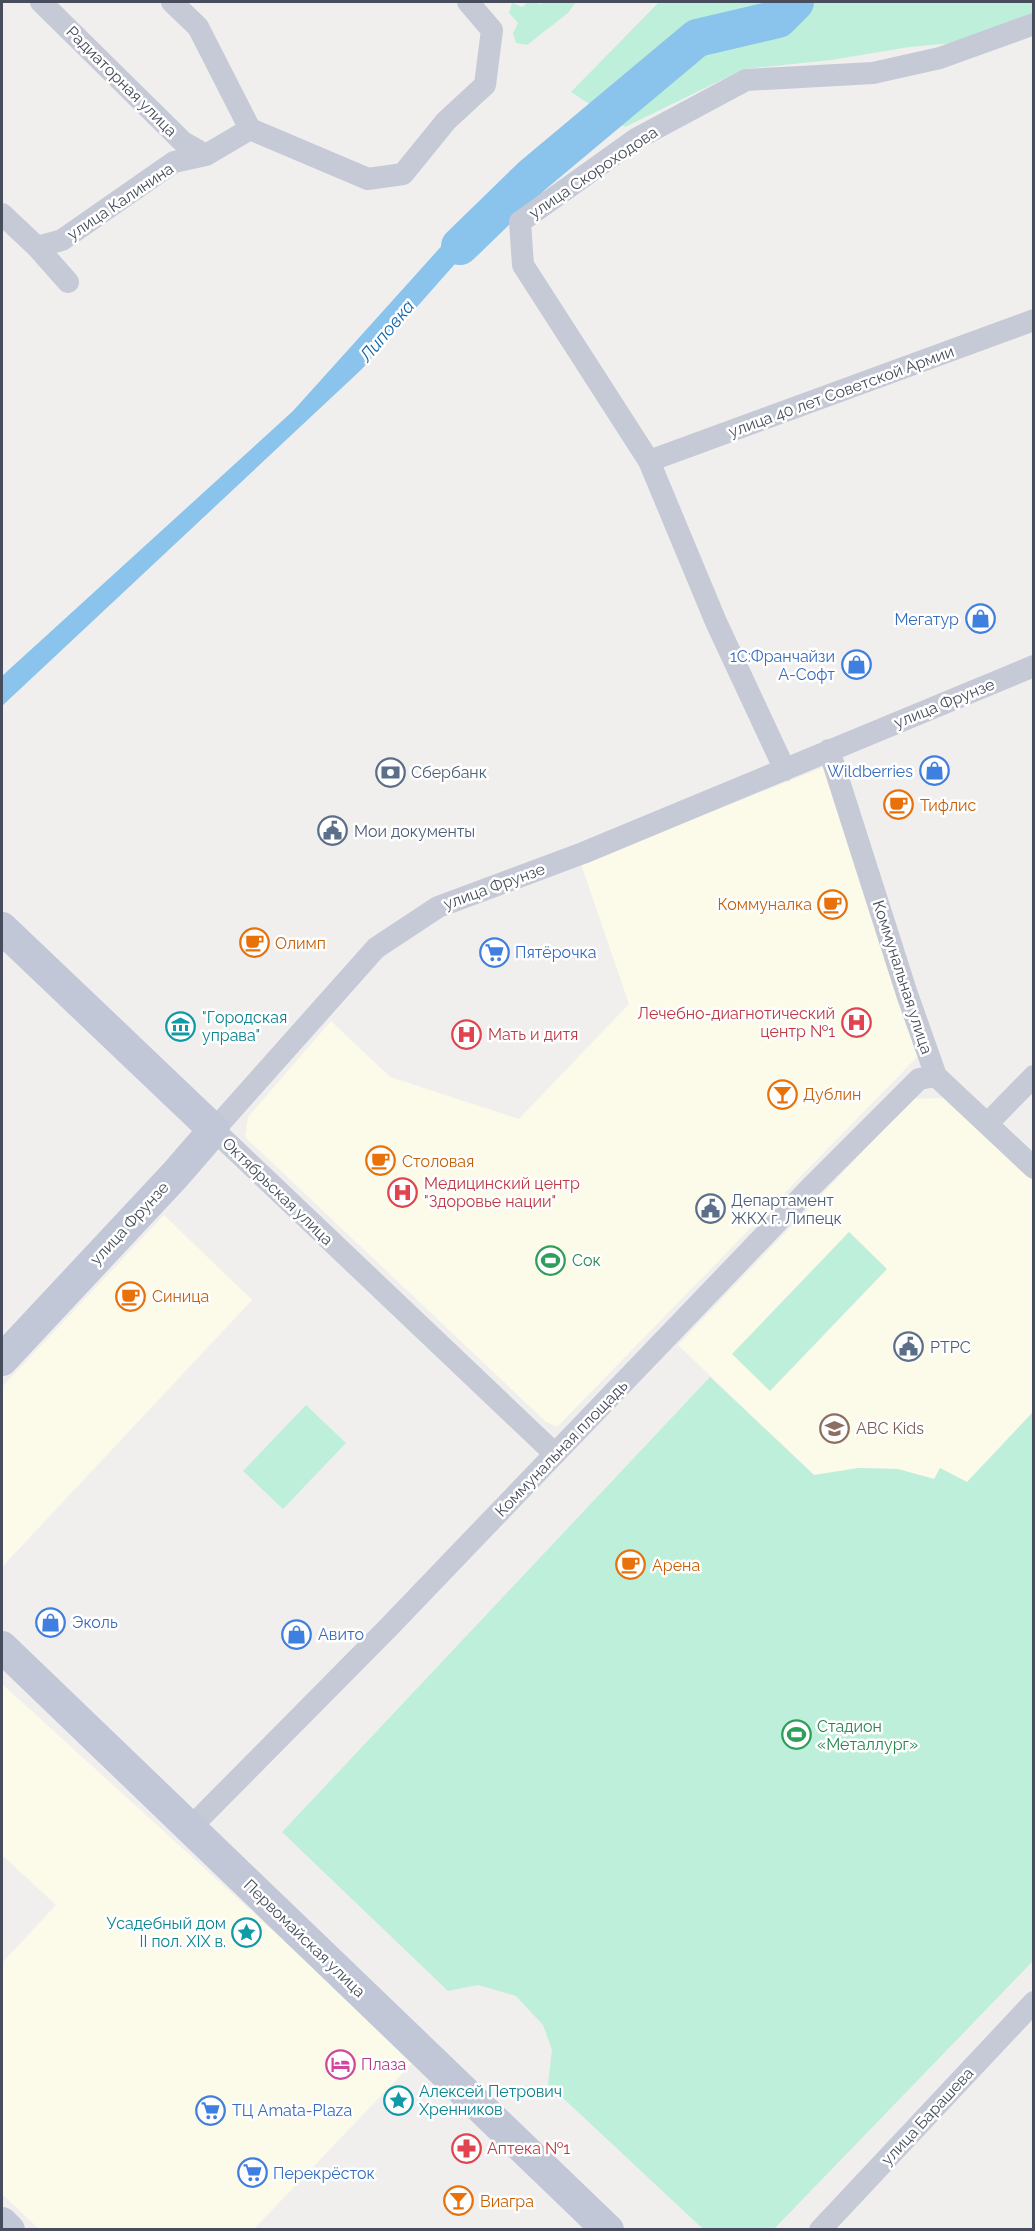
<svg xmlns="http://www.w3.org/2000/svg" width="1035" height="2231" font-family="Raleway,sans-serif">
<style>
.commercial{fill:#fcfae8}
.green{fill:#bdefdb}
.water{fill:#8ac3eb}
.lines{fill:none;stroke-linecap:round;stroke-linejoin:round}
.river{stroke:#8ac3eb;stroke-width:38}
.street{stroke:#c5cad6;stroke-width:22}
.secondary{stroke:#c1c7d7;stroke-width:32}
.labels{text-anchor:middle;stroke-width:5;stroke-linejoin:round;paint-order:stroke}
.street-label{font-size:16px;fill:#474d5c;stroke:#fff}
.shop-label{font-size:16px;fill:#366cbe;stroke:#fff;text-anchor:start}
.service-label{font-size:16px;fill:#4e5e75;stroke:#fff;text-anchor:start}
.food-label{font-size:16px;fill:#c56008;stroke:#fff;text-anchor:start}
.health-label{font-size:16px;fill:#be3a42;stroke:#fff;text-anchor:start}
.culture-label{font-size:16px;fill:#0d838f;stroke:#fff;text-anchor:start}
.leisure-label{font-size:16px;fill:#27864d;stroke:#fff;text-anchor:start}
.education-label{font-size:16px;fill:#785e54;stroke:#fff;text-anchor:start}
.hotel-label{font-size:16px;fill:#b23c85;stroke:#fff;text-anchor:start}
.water-label{font-size:18px;font-style:italic;fill:#0d67a8;stroke:#fff}
</style>
<rect width="100%" height="100%" fill="#f1efee"/>
<path class="commercial" d="M824,767L918,1056L557,1427L545,1421L245,1137L248,1117L331,1021L390,1077L519,1119L629,1004L581,864Z
M946,1098L1033,1181V1412L967,1482L940,1468L934,1479L898,1469L859,1468L814,1475L678,1345L913,1099Z
M164,1215L252,1300L2,1567V1387Z
M2,1684L415,2060L254,2229H39L2,2194V1963L56,1905L2,1855Z"/>
<path class="green" d="M528,2L541,4L544,2H576L568,13L527,45L516,43L513,33L518,23L509,13L512,3L522,7Z
M659,2H1033V36L909,47L831,60L744,69L625,127L571,92Z
M849,1232L887,1269L770,1391L732,1354Z
M710,1377L814,1475L859,1468L898,1469L934,1479L940,1468L967,1482L1033,1412V1961L774,2229H703L548,2084L552,2050L543,2025L516,1996L478,1985L448,1991L282,1832Z
M306,1405L346,1443L283,1509L243,1471Z"/>
<path class="water" d="M483,200L500,213L362,369L2,706V676L293,411Z"/>
<g class="lines">
<path class="river" d="M460,246L532,176L697,38L778,19L795,2"/>
<path class="street" d="M41,2L183,142L206,155
M172,2L198,27L250,129
M2,214L37,247
M68,282L37,247L62,240L174,162L206,155L250,129L368,179L403,174L446,121L485,85L492,30L468,2
M649,461L1034,320
M829,750L907,994L936,1076L1034,1168
M785,770L716,622L649,461L523,265L520,222L636,139L746,80L873,73L940,58L1034,24
M987,1124L1034,1076
M555,1454L214,1130L376,948L438,907L583,853L1034,666
M190,1828L387,1629L810,1188L919,1079L936,1076
M820,2230L1034,2002"/>
<path class="secondary" d="M2,928L214,1130L175,1175L2,1360
M2,1647L608,2230
M2,2223L9,2230"/>
</g>
<defs>
<symbol id="shop-ring" viewBox="-11 -11 22 22"><circle r="9.5" fill="#fff" stroke="#3f7fe0" stroke-width="1.5"/><path d="M-5-2.5h2.3a2.7 3.5 0 0 1 5.4 0H5L5.5 6h-11ZM-1.5-2.5h3a1.5 2.3 0 0 0-3 0Z" fill="#3f7fe0"/></symbol>
<symbol id="bank-ring" viewBox="-11 -11 22 22"><circle r="9.5" fill="#fff" stroke="#5c6f8a" stroke-width="1.5"/><path d="M-6-4H6V4H-6ZM0-2.3a2.3 2.3 0 1 0 0 4.6a2.3 2.3 0 1 0 0-4.6Z" fill="#5c6f8a"/></symbol>
<symbol id="cafe-ring" viewBox="-11 -11 22 22"><circle r="9.5" fill="#fff" stroke="#e8710a" stroke-width="1.5"/><path d="M-5.5-4.5H6V0H3Q3 3.5 0 3.5H-2.5Q-5.5 3.5-5.5 0ZM3-3.2v2h1.7v-2ZM-6 4.5H4V6H-6Z" fill="#e8710a"/></symbol>
<symbol id="civic-ring" viewBox="-11 -11 22 22"><circle r="9.5" fill="#fff" stroke="#5c6f8a" stroke-width="1.5"/><path d="M-.6-6.5H3V-4.5H.6V-3L4-1V1h2V6H-6V1h2V-1L-.6-3ZM-1.2 2.5V6h2.4V2.5Z" fill="#5c6f8a"/></symbol>
<symbol id="supermarket-ring" viewBox="-11 -11 22 22"><circle r="9.5" fill="#fff" stroke="#3f7fe0" stroke-width="1.5"/><path d="M-6-5.5h2.5l.6 2H6L4.5 2H-2.5L-4.4-4H-6ZM-1.5 3.2a1.3 1.3 0 1 0 .1 0ZM3 3.2a1.3 1.3 0 1 0 .1 0Z" fill="#3f7fe0"/></symbol>
<symbol id="hospital-ring" viewBox="-11 -11 22 22"><circle r="9.5" fill="#fff" stroke="#e0444e" stroke-width="1.5"/><path d="M-5-5h3v3.5h4V-5h3V5h-3V1.5h-4V5h-3Z" fill="#e0444e"/></symbol>
<symbol id="museum-ring" viewBox="-11 -11 22 22"><circle r="9.5" fill="#fff" stroke="#0f9aa8" stroke-width="1.5"/><path d="M0-6L6-3V-2H-6V-3ZM-5-1h2V3h-2ZM-1-1h2V3h-2ZM3-1h2V3H3ZM-6 4H6V6H-6Z" fill="#0f9aa8"/></symbol>
<symbol id="bar-ring" viewBox="-11 -11 22 22"><circle r="9.5" fill="#fff" stroke="#e8710a" stroke-width="1.5"/><path d="M-6-5H6L.8 .8V4.5H3.5V6h-7V4.5H-.8V.8Z" fill="#e8710a"/></symbol>
<symbol id="stadium-ring" viewBox="-11 -11 22 22"><circle r="9.5" fill="#fff" stroke="#2e9e5b" stroke-width="1.5"/><path d="M0-5a6.5 5 0 1 0 0 10a6.5 5 0 1 0 0-10ZM-3.5-1.8h7v3.6h-7Z" fill="#2e9e5b"/></symbol>
<symbol id="school-ring" viewBox="-11 -11 22 22"><circle r="9.5" fill="#fff" stroke="#8d6e63" stroke-width="1.5"/><path d="M0-5L7-2L0 1L-7-2ZM-4 1L0 2.5L4 1V4Q0 6-4 4Z" fill="#8d6e63"/></symbol>
<symbol id="sight-ring" viewBox="-11 -11 22 22"><circle r="9.5" fill="#fff" stroke="#0f9aa8" stroke-width="1.5"/><path d="M0-6L1.8-2.2L6-1.7L2.9 1.2L3.7 5.4L0 3.3L-3.7 5.4L-2.9 1.2L-6-1.7L-1.8-2.2Z" fill="#0f9aa8"/></symbol>
<symbol id="hotel-ring" viewBox="-11 -11 22 22"><circle r="9.5" fill="#fff" stroke="#d1479c" stroke-width="1.5"/><path d="M-6-4.5h1.5V1H6V5H4.5V3h-9V5H-6ZM-4 0a1.8 1.8 0 1 1 3.6 0ZM.5 0V-2.5h3Q6-2.5 6 0Z" fill="#d1479c"/></symbol>
<symbol id="pharmacy-ring" viewBox="-11 -11 22 22"><circle r="9.5" fill="#fff" stroke="#e0444e" stroke-width="1.5"/><path d="M-2-6h4v4h4v4h-4v4h-4v-4h-4v-4h4Z" fill="#e0444e"/></symbol>
</defs>
<g fill-rule="evenodd">
<use href="#shop-ring" x="964" y="602" width="33" height="33"/>
<use href="#shop-ring" x="840" y="648" width="33" height="33"/>
<use href="#shop-ring" x="918" y="754" width="33" height="33"/>
<use href="#bank-ring" x="374" y="756" width="33" height="33"/>
<use href="#cafe-ring" x="882" y="788" width="33" height="33"/>
<use href="#civic-ring" x="316" y="814" width="33" height="33"/>
<use href="#cafe-ring" x="816" y="888" width="33" height="33"/>
<use href="#cafe-ring" x="238" y="926" width="33" height="33"/>
<use href="#supermarket-ring" x="478" y="936" width="33" height="33"/>
<use href="#hospital-ring" x="840" y="1006" width="33" height="33"/>
<use href="#museum-ring" x="164" y="1010" width="33" height="33"/>
<use href="#hospital-ring" x="450" y="1018" width="33" height="33"/>
<use href="#bar-ring" x="766" y="1078" width="33" height="33"/>
<use href="#cafe-ring" x="364" y="1144" width="33" height="33"/>
<use href="#hospital-ring" x="386" y="1176" width="33" height="33"/>
<use href="#civic-ring" x="694" y="1192" width="33" height="33"/>
<use href="#stadium-ring" x="534" y="1244" width="33" height="33"/>
<use href="#cafe-ring" x="114" y="1280" width="33" height="33"/>
<use href="#civic-ring" x="892" y="1330" width="33" height="33"/>
<use href="#school-ring" x="818" y="1412" width="33" height="33"/>
<use href="#cafe-ring" x="614" y="1548" width="33" height="33"/>
<use href="#shop-ring" x="34" y="1606" width="33" height="33"/>
<use href="#shop-ring" x="280" y="1618" width="33" height="33"/>
<use href="#stadium-ring" x="780" y="1718" width="33" height="33"/>
<use href="#sight-ring" x="230" y="1916" width="33" height="33"/>
<use href="#hotel-ring" x="324" y="2048" width="33" height="33"/>
<use href="#sight-ring" x="382" y="2084" width="33" height="33"/>
<use href="#supermarket-ring" x="194" y="2094" width="33" height="33"/>
<use href="#pharmacy-ring" x="450" y="2132" width="33" height="33"/>
<use href="#supermarket-ring" x="236" y="2156" width="33" height="33"/>
<use href="#bar-ring" x="442" y="2184" width="33" height="33"/>
</g>
<g class="labels">
<g class="street-label">
<text transform="translate(122 81) rotate(45)" y="6">Радиаторная улица</text>
<text transform="translate(593 172) rotate(-34)" y="6">улица Скороходова</text>
<text transform="translate(120 201) rotate(-34)" y="6">улица Калинина</text>
<text transform="translate(841 391) rotate(-20)" y="6">улица 40 лет Советской Армии</text>
<text transform="translate(944 703) rotate(-22)" y="6">улица Фрунзе</text>
<text transform="translate(494 886) rotate(-20)" y="6">улица Фрунзе</text>
<text transform="translate(903 977) rotate(72)" y="6">Коммунальная улица</text>
<text transform="translate(278 1191) rotate(44)" y="6">Октябрьская улица</text>
<text transform="translate(129 1223) rotate(-47)" y="6">улица Фрунзе</text>
<text transform="translate(561 1448) rotate(-46)" y="6">Коммунальная площадь</text>
<text transform="translate(305 1938) rotate(44)" y="6">Первомайская улица</text>
<text transform="translate(927 2116) rotate(-47)" y="6">улица Барашева</text>
</g>
<g class="shop-label">
<text x="959" y="625" text-anchor="end">Мегатур</text>
<text x="835" y="662" text-anchor="end">1С:Франчайзи<tspan x="835" dy="18">А-Софт</tspan></text>
<text x="913" y="777" text-anchor="end">Wildberries</text>
<text x="515" y="958">Пятёрочка</text>
<text x="72" y="1628">Эколь</text>
<text x="318" y="1640">Авито</text>
<text x="232" y="2116">ТЦ Amata-Plaza</text>
<text x="273" y="2179">Перекрёсток</text>
</g>
<g class="service-label">
<text x="411" y="778">Сбербанк</text>
<text x="354" y="837">Мои документы</text>
<text x="731" y="1206">Департамент<tspan x="731" dy="18">ЖКХ г. Липецк</tspan></text>
<text x="930" y="1353">РТРС</text>
</g>
<g class="food-label">
<text x="920" y="811">Тифлис</text>
<text x="812" y="910" text-anchor="end">Коммуналка</text>
<text x="275" y="949">Олимп</text>
<text x="803" y="1100">Дублин</text>
<text x="402" y="1167">Столовая</text>
<text x="152" y="1302">Синица</text>
<text x="652" y="1571">Арена</text>
<text x="480" y="2207">Виагра</text>
</g>
<g class="health-label">
<text x="835" y="1019" text-anchor="end">Лечебно-диагнотический<tspan x="835" dy="18">центр №1</tspan></text>
<text x="488" y="1040">Мать и дитя</text>
<text x="424" y="1189">Медицинский центр<tspan x="424" dy="18">"Здоровье нации"</tspan></text>
<text x="487" y="2154">Аптека №1</text>
</g>
<g class="culture-label">
<text x="202" y="1023">"Городская<tspan x="202" dy="18">управа"</tspan></text>
<text x="226" y="1929" text-anchor="end">Усадебный дом<tspan x="226" dy="18">II пол. XIX в.</tspan></text>
<text x="419" y="2097">Алексей Петрович<tspan x="419" dy="18">Хренников</tspan></text>
</g>
<g class="leisure-label">
<text x="572" y="1266">Сок</text>
<text x="817" y="1732">Стадион<tspan x="817" dy="18">«Металлург»</tspan></text>
</g>
<g class="education-label">
<text x="856" y="1434">ABC Kids</text>
</g>
<g class="hotel-label">
<text x="361" y="2070">Плаза</text>
</g>
<g class="water-label">
<text transform="translate(387 331) rotate(-50)" y="6">Липовка</text>
</g>
</g>
<rect width="1035" height="2231" fill="none" stroke="#474d5c" stroke-width="6"/>
</svg>
